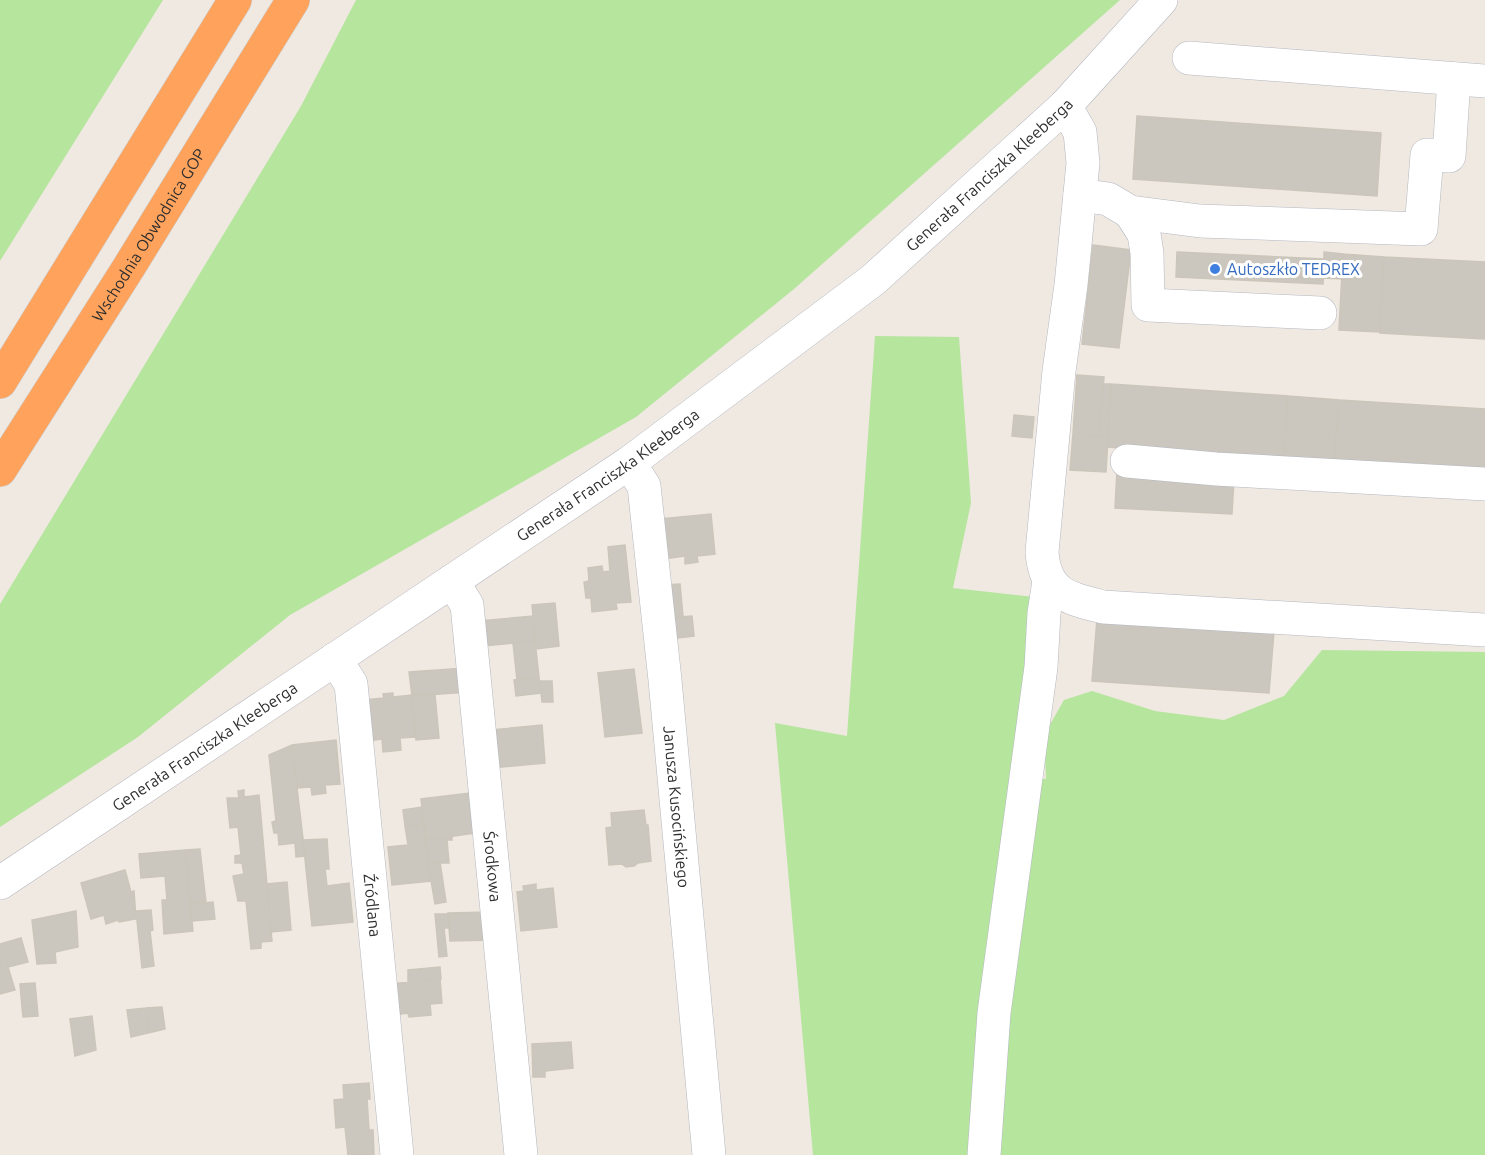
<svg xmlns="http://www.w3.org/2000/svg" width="1485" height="1155" font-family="Ubuntu,sans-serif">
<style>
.green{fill:#b6e59e}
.building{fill:#cbc7bf;stroke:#cbc5ba;stroke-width:1.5}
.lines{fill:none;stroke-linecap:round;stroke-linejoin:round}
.minor-casing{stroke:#b4b7c1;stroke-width:34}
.highway-casing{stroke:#c9c9c9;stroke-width:34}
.minor{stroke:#fff;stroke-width:33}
.highway{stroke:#ffa35c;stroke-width:33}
.shop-dot{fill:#3f7fe0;stroke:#fff;stroke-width:2}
.labels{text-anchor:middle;stroke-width:6;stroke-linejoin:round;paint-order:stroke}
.street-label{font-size:16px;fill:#2e2e2e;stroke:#fff}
.shop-label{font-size:16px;fill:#366cbe;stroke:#fff;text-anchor:start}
</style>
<rect width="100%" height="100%" fill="#efe9e1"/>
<path class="green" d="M0,0H163L0,261Z
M356,0H1120L794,289L636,417L290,615L138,737L0,827V604L301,106Z
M875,336L959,337L971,503L953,588L1034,597L1015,776L1046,779L1044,735L1064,700L1092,691L1155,711L1224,720L1284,696L1322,650L1485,652V1155H813L775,723L847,736Z"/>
<path class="building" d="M1137,116L1381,133L1377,196L1133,179Z
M1093,245L1131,250L1119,348L1082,344Z
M1177,252L1324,259L1323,284L1176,277Z
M1324,252L1343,254L1342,279L1324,278Z
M1343,254L1384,257L1380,332L1339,330Z
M1384,257L1485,262V339L1380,333Z
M1077,375L1104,377L1099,436L1073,434Z
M1103,384H1111L1108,437L1099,436Z
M1111,384L1288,396L1284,459L1107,447Z
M1288,396L1339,400L1334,463L1284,459Z
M1339,400L1485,409V471L1334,463Z
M1014,415L1034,417L1032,438L1012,436Z
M1073,434L1108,437L1106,472L1070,470Z
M1117,471L1234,478L1232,514L1115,508Z
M711,514L715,554L697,556L698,562L685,564V556L664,559L660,519Z
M625,545L631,602L616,603L617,609L592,612L591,598H586L584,582L589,581L588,568L602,566L603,572L610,571L608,547Z
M680,584L683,616L667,618L664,585Z
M555,603L559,646L536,649L532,605Z
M533,616L535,641L483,646L480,621Z
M692,616L694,636L669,639L667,618Z
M1097,619L1274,631L1269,693L1092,681Z
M535,641L539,677L517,680L513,643Z
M466,668L468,692L412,696L409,672Z
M634,669L642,733L605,737L598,673Z
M539,677L541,693L516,696L514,680Z
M540,681H552L553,702H542Z
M393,693V697L412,695L415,737L400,738L401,750L383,752L382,739L368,741L364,700L384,698L383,694Z
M435,695L439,738L416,740L412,696Z
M542,725L545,763L492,768L491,730Z
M336,740L340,784L325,785L326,793L312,795L311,787L297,788L292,745Z
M292,745L305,856L296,857L295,843L279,845L278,833H274L272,822L276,821L269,755Z
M244,790V797L259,795L272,941L261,942V948L251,949L246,901H238L233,876L244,874L242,863H235V856L241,855L238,827L230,828L227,798H239L238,791Z
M478,792L482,832L426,840L421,799Z
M422,807L423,824L405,826L403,810Z
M644,810L646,825H648L651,861L638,863L634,866L626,867L622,864L609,865L606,828L612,827L611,813Z
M423,824L431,881L392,885L388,847L408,845L405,826Z
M452,836V840H447L449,863H428L426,840Z
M327,839L329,869H325L327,886L349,883L353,922L312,926L303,840Z
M200,849L204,885L189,886L185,850Z
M185,850L193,931L164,934L162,900H167L165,876L141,878L139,854Z
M440,862L446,902L435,904L428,863Z
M125,870L131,892L134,891L136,919L119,922L118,920L106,924L104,915L91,919L81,883Z
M287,882L291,930L271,932L267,884Z
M536,884V890L553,888L557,927L521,931L517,892L524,891L523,886Z
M204,885L206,902L190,904L189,886Z
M213,902L215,919L192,921L190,904Z
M151,910L153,930L150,931L154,966L142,968L136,911Z
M76,911L78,947L55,952L56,963L37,964L32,920Z
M490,912L492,940L450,941L448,913Z
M435,914H449V928H444L447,956L439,957Z
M21,938L28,962L8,967L15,990L0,994V944Z
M440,967L441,979L408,982V970Z
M440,979L442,1003L430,1004L431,1015L409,1017L408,1013L394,1015L391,984Z
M35,983L37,1005L22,1007L20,984Z
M37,1005L38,1016L23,1017L22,1007Z
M162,1007L165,1029L148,1033L146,1008Z
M146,1008L148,1033L131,1037L127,1010Z
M92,1016L96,1050L75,1056L70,1019Z
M571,1042L573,1068L545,1071V1077H533L532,1044Z
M369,1083L370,1099H367L369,1130H373L374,1155H348L345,1127L336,1128L334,1100L344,1099L343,1085Z"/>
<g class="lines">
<defs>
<g id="minor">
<path d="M1189,58L1485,81"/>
<path d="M1065,106L1080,132L1083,163L1071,285L1059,371L1042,552C1045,594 1068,598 1103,607L1485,630"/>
<path d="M1080,195L1108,199L1130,212L1200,221L1421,229L1427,155L1449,156L1454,79"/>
<path d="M1130,212L1144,234L1147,253L1148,305L1320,313"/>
<path d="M1127,461L1216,469L1485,484"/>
<path id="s1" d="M629,463L644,486L665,680L709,1155"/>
<path id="s2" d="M452,581L467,605L521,1155"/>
<path id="s3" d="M335,659L351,684L397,1155"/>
<path id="s4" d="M0,883L629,463L873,280L1065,106L1161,0"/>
<path d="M984,1155L994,1013L1041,667L1044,613L1049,581"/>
</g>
<g id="highway">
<path d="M0,382L235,0"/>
<path id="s5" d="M0,470L129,267L293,0"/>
</g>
</defs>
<use href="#minor" class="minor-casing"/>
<use href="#highway" class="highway-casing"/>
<use href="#minor" class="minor"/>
<use href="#highway" class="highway"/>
</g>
<circle class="shop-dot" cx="1215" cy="269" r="6"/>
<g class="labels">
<g class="street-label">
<text dy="6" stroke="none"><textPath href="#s4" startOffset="1218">Generała Franciszka Kleeberga</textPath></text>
<text dy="6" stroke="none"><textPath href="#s5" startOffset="278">Wschodnia Obwodnica GOP</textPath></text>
<text dy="6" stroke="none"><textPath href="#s4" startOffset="732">Generała Franciszka Kleeberga</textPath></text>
<text dy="6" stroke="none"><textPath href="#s4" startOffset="246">Generała Franciszka Kleeberga</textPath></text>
<text dy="6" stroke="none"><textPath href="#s1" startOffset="350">Janusza Kusocińskiego</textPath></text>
<text dy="6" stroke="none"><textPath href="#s2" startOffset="291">Środkowa</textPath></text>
<text dy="6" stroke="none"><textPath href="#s3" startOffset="252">Źródlana</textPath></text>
</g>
<g class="shop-label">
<text x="1227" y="275">Autoszkło TEDREX</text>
</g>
</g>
</svg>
